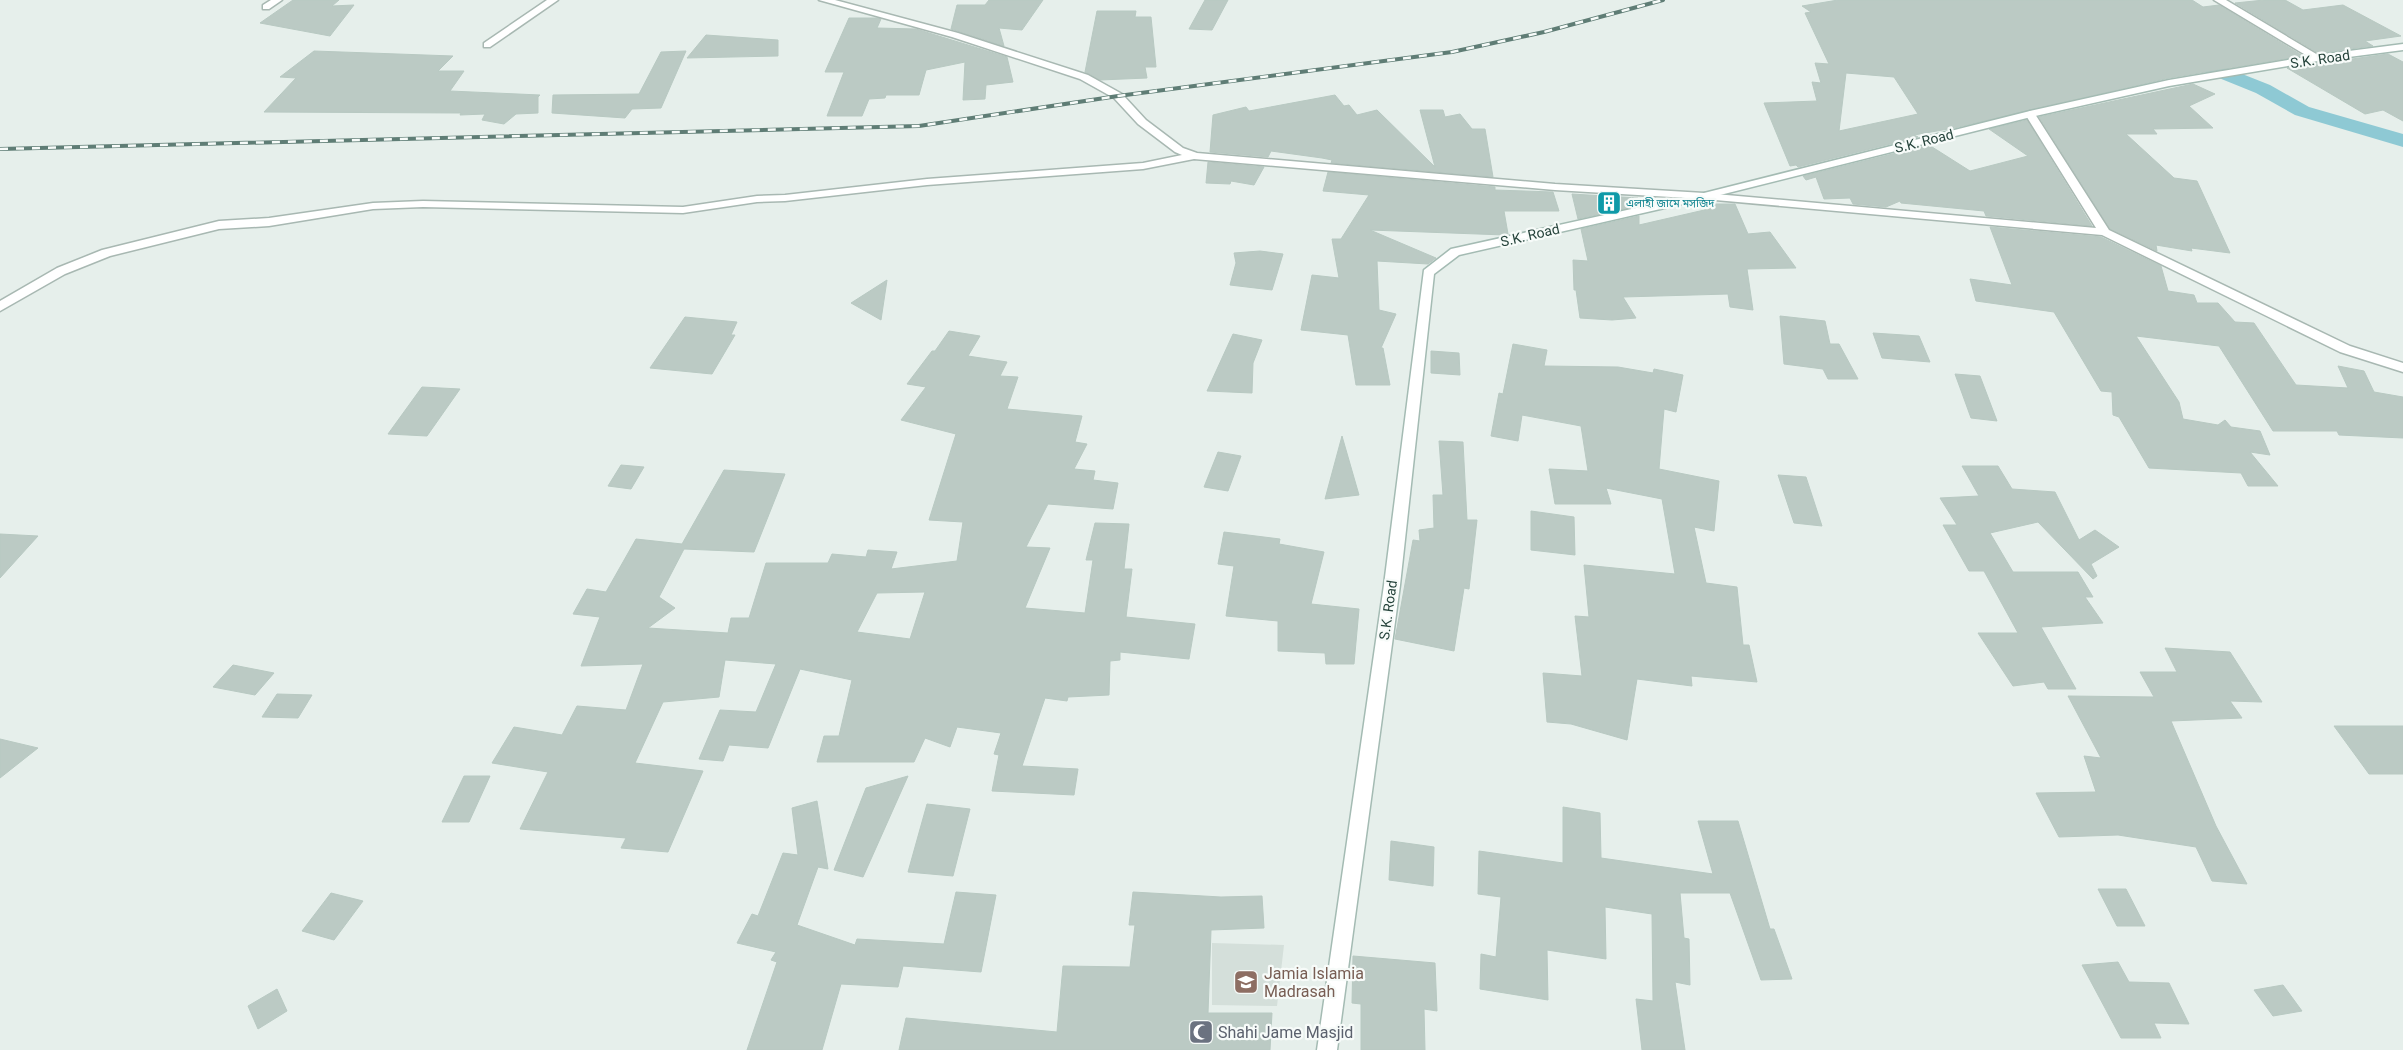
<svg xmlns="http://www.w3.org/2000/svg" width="2403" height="1050" font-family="Roboto,'Noto Sans Bengali',sans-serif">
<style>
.built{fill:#d4dfda}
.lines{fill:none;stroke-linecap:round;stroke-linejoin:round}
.canal{fill:#8ec9d4;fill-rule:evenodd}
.building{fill:#bbcac4;stroke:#b8c9c2;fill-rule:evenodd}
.minor-casing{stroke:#a8b8b2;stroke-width:3}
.secondary-casing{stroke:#a4bbb3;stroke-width:3}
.minor{fill:#fff;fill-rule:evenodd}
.secondary{fill:#fff;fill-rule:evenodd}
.rail-casing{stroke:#5f7d75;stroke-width:4}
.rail{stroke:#f7fbf9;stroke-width:2.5;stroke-dasharray:8;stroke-linecap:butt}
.labels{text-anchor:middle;stroke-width:4.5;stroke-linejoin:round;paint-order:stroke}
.far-culture-label{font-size:11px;fill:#0d838f;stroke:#f7fbf9;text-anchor:start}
.street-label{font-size:14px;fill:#24423a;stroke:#f7fbf9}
.near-education-label{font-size:16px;fill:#785e54;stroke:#f7fbf9;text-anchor:start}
.near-worship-label{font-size:16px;fill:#5b616d;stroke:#f7fbf9;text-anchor:start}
</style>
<rect width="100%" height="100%" fill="#e6efeb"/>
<path class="built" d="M1212,943L1284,945L1277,1006L1212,1005Z"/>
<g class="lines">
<path class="canal" d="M2179,49L2270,85L2309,107L2403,134V147L2295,115L2256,93L2172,59L2169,55L2172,51Z"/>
</g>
<path class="building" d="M293,0H339L332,6L354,5L330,36L260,23Z
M989,0H1043L1022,30L999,28L1004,46L951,29L957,5H985Z
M1205,0H1228L1212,30L1189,29Z
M1838,0H2192L2203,7L2219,5L2303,56L2169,78L1954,128L1914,135L1918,137L1798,167L1796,165L1790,166L1764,103L1817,101L1812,82L1821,83L1815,63L1829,64L1805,13L1811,12L1802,6ZM1846,73L1894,77L1918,114L1839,131Z
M2264,0H2285L2303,10L2343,5L2401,36L2365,41L2373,46L2318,53L2235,3Z
M1097,11H1136L1135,17H1151L1156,67H1145L1147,78L1100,80L1085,72Z
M849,18H878L881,19L877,28L916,29L1007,57L1013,82L986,85L985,99L963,100L965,62L926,70L919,95H886L885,98L869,99L862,116H827L844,72H825Z
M706,35L778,40V56L687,58Z
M314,51L453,56L438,71H464L450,91L540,95L538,97V113L516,114L504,124L482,120L485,114L460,115L461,113L264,112L296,78L280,77Z
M686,51L661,108L632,109L625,118L552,113L553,95L639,94L661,52Z
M2388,54L2403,62V121L2383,110L2365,114L2287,68Z
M2193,84L2215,94L2189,106L2213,128L2153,129L2157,134H2126L2174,178L2197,181L2230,253L2191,248L2192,251L2156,245L2157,251L2110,229L2039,117Z
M1335,95L1344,106L1349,105L1357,115L1377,110L1435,167L1420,110H1443L1445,117L1460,114L1472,129H1485L1493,177L1331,163L1332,160L1322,158L1271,151L1268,157L1210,152L1213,115L1246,107L1249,111Z
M2027,120L2092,226L1986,216L1984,211L1901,203L1900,201L1886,207L1853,204L1850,198L1824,199L1816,177L1806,180L1803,176L1929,145L1970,171L2028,156L1989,129Z
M1208,162L1264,167L1254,185L1231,181L1230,184L1206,183Z
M1328,172L1495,187V190L1553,192L1559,211H1504L1508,234L1505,235L1370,230L1436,258L1428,264L1377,261L1379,310L1396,314L1381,348H1383L1390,385H1356L1348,335L1301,330L1312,275L1339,278L1332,239H1341L1369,195L1323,191Z
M1572,194L1638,198V206L1578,219Z
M1711,204H1735L1748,234L1770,232L1796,268L1747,269L1753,310L1730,307L1728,294L1623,297L1636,318L1612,320L1580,318L1576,290H1574L1573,260L1588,261L1581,229L1639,216V225L1713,208Z
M1990,227L2101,237L2161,266L2168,291L2194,295L2197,303H2218L2235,322L2254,323L2296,385L2348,388L2338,366L2364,371L2374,392L2403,397V438L2339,435L2337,431H2273L2219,346L2136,336L2179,402L2183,419L2218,425L2225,420L2231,427L2260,431L2270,455L2250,452L2278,486H2248L2241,473L2149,468L2119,417L2113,415L2112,392L2101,391L2054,312L1976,301L1970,279L2012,285Z
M1260,251L1283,254L1272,290L1230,285L1236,263L1234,253Z
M887,280L881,320L851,303Z
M1780,316L1825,321L1830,344H1839L1858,379H1828L1823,369L1784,364Z
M685,317L737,322L731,335H735L712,374L650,368Z
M949,331L980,336L968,356L1007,362L1000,376L1018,377L1007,409L1082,416L1075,442L1087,444L1074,469L1095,471L1093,480L1118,483L1113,509L1048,504L1026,547L1050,548L1025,608L1085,613L1093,560H1086L1095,523L1129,524L1124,569H1132L1126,617L1195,624L1189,659L1120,652V660L1110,661L1109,695L1068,697L1067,701L1045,698L1022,766L1078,769L1074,795L992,791L999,755L994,754L1001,733L957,727L950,747L925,738L914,762H817L824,736H839L852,680L800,669L768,748L729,745L723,761L699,759L720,710L756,712L776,664L725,660L719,697L663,702L635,763L703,771L668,852L621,848L626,838L520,829L548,772L492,763L514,727L562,735L577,706L626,710L643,664L581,666L600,617L573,614L587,589L606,592L636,539L682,544L724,470L785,474L754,552L684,549L659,597L675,608L648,628L728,633L731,618H749L766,563H828L832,554L866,557L868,550L897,552L891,569L957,561L963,522L929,520L956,434L901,420L926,387L907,384L932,351H935ZM925,592L910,639L857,632L877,593Z
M1873,333L1919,336L1930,362L1882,358Z
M1233,334L1262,340L1253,363L1252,393L1207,391Z
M1513,344L1547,350L1544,366L1618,367L1653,373L1654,369L1683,375L1676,412L1664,409L1659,469L1719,481L1714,531L1694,527L1706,583L1737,587L1743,645H1749L1757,682L1691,676L1692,686L1637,679L1627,740L1571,724L1547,722L1543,673L1582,676L1575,616L1589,617L1584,565L1675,574L1662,499L1606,488L1611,504H1555L1549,469L1588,471L1581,426L1522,415L1518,441L1491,436L1499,393L1503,394Z
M1431,351L1459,353L1460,375L1431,373Z
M1955,374L1980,376L1997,421L1971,418Z
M422,387L460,389L427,436L388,434Z
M1342,436L1359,495L1325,499Z
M1439,441L1463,442L1467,520H1477L1469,589L1464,588L1454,651L1395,639L1413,540L1420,541L1419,530L1434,528L1433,495H1443Z
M1218,452L1241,456L1228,491L1204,487Z
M621,465L644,467L631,489L608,486Z
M1962,466H1998L2012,489L2055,492L2079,540L2095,530L2119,547L2091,564L2097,576L2093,579L2038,522L1990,533L2013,572H2078L2093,597H2085L2103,623L2041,627L2076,689H2048L2044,682L2013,686L1978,633H2018L1984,571H1969L1943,525H1957L1940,498L1979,496Z
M1778,475L1806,477L1822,526L1794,523Z
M1531,511L1574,517L1575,555L1531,550Z
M1224,532L1280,539L1279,544L1324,552L1311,604L1359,609L1354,664H1326L1325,653L1278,651V621L1226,616L1234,566L1218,564Z
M0,534L38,536L0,578Z
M2165,648L2230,652L2262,702L2230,701L2242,718L2171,721L2216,826L2247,884L2212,881L2196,847L2118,835L2059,837L2036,793L2096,792L2084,756L2101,758L2068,696L2154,697L2140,672H2177Z
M233,665L274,673L255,695L213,687Z
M277,694L312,695L298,718L262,717Z
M2334,726H2403V774H2369Z
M0,739L38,748L0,778Z
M464,776H490L469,822H442Z
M908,776L863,877L834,870L866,788Z
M817,801L828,869L818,867L797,925L855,945L857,939L944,944L956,892L996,895L981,972L903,966L898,987L841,984L822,1050H747L777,962L771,960L776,952L737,943L752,914L758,916L783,853L798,855L792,808Z
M927,804L970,809L953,876L908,872Z
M1563,807L1600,813L1601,858L1713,874L1698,821H1738L1770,929H1774L1792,979L1761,980L1730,893H1680L1684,938L1689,939L1690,985L1675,982L1685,1050H1642L1636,999L1653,1001L1652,914L1605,907L1606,959L1547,950L1548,1000L1480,989L1481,954L1496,957L1501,897L1478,894L1479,851L1563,863Z
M1391,841L1434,847L1433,886L1389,880Z
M2098,889H2126L2145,926H2117Z
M1133,892L1221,897L1262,896L1264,928L1211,930L1208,1013H1272L1270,1050H899L906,1018L1057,1032L1063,966L1130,967L1135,925H1129Z
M331,893L363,901L334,940L302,931Z
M1353,956L1435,963L1437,1011L1424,1009L1425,1050H1361V1004L1352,1003Z
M2118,962L2129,982L2169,983L2189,1024L2154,1023L2161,1038H2121L2082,965Z
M2283,985L2302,1011L2273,1016L2254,990Z
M277,989L287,1011L258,1029L248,1006Z"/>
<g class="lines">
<defs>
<path id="minor" d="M271,0H282L269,9H263V5Z
M547,0H558L490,47H484V43Z
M819,0H835L958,33L1088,75L1122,94L1146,120L1183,148L1197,153L1555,184L1704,193L2096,228L2025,114L2030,111L2035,114L2109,230L2350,346L2403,363V372L2340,352L2102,235L1704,199L1555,190L1194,159L1143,169L927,185L785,201L757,202L683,213L423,207L373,209L269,226L219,229L110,256L65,274L0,311V301L57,268L102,250L219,221L269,218L373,203L423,201L683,207L757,196L785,195L927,179L1143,163L1182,155L1175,152L1138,124L1114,98L1080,79L952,37Z
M2214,0H2226L2323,58L2322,60H2314Z"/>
<path id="secondary" d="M2403,44V50L2318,61L2169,86L2031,117L1704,199L1459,255L1434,274L1400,585L1337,1050H1317L1384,585L1424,270L1451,249L1704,193L2030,111L2169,80L2318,55Z"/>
</defs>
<use href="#minor" class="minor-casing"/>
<use href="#secondary" class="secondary-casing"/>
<use href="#minor" class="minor"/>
<use href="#secondary" class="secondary"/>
<defs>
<path id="rail" d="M0,149L919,126L1118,96L1452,52L1544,32L1663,0"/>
</defs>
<use href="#rail" class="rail-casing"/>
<use href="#rail" class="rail"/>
</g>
<defs>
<symbol id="building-square" viewBox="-11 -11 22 22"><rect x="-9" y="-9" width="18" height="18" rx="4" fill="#0f9aa8" stroke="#f7fbf9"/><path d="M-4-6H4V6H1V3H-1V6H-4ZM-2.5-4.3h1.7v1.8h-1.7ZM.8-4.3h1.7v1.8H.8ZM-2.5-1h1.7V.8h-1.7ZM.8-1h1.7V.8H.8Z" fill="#fff"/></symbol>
<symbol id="university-square" viewBox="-11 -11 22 22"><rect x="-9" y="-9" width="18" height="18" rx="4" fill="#8d6e63" stroke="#f7fbf9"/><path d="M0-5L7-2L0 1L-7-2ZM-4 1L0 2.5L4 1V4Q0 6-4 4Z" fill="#fff"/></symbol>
<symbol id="mosque-square" viewBox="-11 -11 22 22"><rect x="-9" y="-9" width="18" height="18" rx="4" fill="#6b7280" stroke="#f7fbf9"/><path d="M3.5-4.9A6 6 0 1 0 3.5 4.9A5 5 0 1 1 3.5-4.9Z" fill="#fff"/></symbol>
</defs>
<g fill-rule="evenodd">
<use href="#building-square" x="1595" y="189" width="28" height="28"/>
<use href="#university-square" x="1232" y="968" width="28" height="28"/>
<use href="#mosque-square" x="1187" y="1018" width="28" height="28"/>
</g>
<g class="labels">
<g class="far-culture-label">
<text x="1626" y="207">এলাহী জামে মসজিদ</text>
</g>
<g class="street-label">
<text transform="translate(2320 59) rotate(-8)" y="5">S.K. Road</text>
<text transform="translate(1924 141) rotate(-14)" y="5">S.K. Road</text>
<text transform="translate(1530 235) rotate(-13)" y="5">S.K. Road</text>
<text transform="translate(1388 610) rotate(-82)" y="5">S.K. Road</text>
</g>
<g class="near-education-label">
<text x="1264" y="979">Jamia Islamia<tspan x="1264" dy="18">Madrasah</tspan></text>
</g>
<g class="near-worship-label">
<text x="1218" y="1038">Shahi Jame Masjid</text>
</g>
</g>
</svg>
